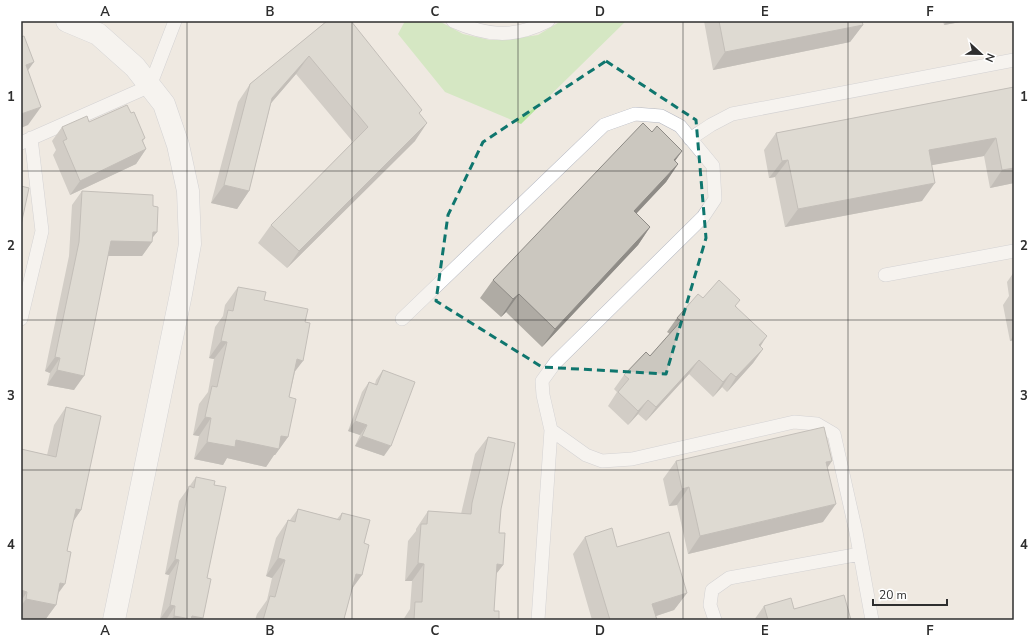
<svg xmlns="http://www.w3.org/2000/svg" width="1035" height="641" font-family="'Nunito Sans',sans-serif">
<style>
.grass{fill:#b6e59e}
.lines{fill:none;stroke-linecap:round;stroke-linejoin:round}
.lane-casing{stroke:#b4b7c1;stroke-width:14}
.street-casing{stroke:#b4b7c1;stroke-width:23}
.lane{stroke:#fff;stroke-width:13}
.street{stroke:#fff;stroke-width:22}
.wall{fill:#afaba4}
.shaded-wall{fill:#8e8b86}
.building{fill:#cbc7bf;stroke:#8e8b86}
.marked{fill:none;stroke:#0f766e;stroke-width:3;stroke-dasharray:8 5;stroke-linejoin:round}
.grid{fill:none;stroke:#2e2e2e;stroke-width:1;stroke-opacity:0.55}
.neatline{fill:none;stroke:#2e2e2e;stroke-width:1.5}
.grid-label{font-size:13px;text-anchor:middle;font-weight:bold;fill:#2e2e2e}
</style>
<rect width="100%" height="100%" fill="#efe9e1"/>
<path class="grass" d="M405,21H439L463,34L490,40H503L538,35L561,21H626L521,124L445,92L398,34Z"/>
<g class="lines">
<defs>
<path id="lane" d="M453,21C487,36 513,39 548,21
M690,139L711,125L732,114L1014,60
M21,143L150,86L175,21
M885,275L1014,251
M21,319L42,231L31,138
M402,319L604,125L635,114L661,116L680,126L713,166L715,199L703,217L555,363L542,381L543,395L551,430L538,620
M551,430L586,455L602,461L632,459L794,422L817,424L834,434L856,532L872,620
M715,620L710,605L712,590L729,578L860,554"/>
<path id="street" d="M67,21L98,34L135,67L164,104L178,145L188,191L190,244L181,294L114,620"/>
</defs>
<use href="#lane" class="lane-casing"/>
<use href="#street" class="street-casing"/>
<use href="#lane" class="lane"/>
<use href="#street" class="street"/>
</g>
<path class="wall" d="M327,21L422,110L420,113L415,141L287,268L258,243L271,225L353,142L296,74L271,103L249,191L237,209L211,203L238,102L250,84Z
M704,21H862L863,25L850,42L713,70Z
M943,21H966L944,25Z
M1014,87V183L990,188L984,156L931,165L922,201L785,227L775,177L769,178L764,150L776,133Z
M131,113L145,138L143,141L146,149L136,164L70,195L53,155L56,150L52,141L62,127L89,122Z
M652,132L682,151L675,161L678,164L666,182L636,213L650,227L638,245L542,347L506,312L501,317L480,298L493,280Z
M82,191L153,206L157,232L152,238V242L142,256H108L74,390L47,385L50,373L45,371L69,256L72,205Z
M1014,272V340L1010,341L1003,305L1009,296L1007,282Z
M238,287L264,300L295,372L289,397L288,437L275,455H274L266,467L227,458L223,465L194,459L199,436L193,435L199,404L208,392L214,359L209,358L215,327L223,316L225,305Z
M703,298L736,306L760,346L763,349L753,363L727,392L722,387L713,397L689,374L646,421L638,414L628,425L608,406L617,392L614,389L624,375L650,356L670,334L667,332L677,318Z
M383,370L384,456L355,446L360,435L348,431L362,392L369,382L375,384L376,380Z
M66,407L81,510L73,521L56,605L45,620H29L21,618V449L47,455L54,425Z
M488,437L501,509L499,533L503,565L496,574L494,611L499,620H403L410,609L412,581H405L408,541L416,531V529L428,511L461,514L475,454Z
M676,461L827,467L823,522L688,554L677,505L669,506L663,479Z
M196,477L214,485L207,578L202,620H164L160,619L169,575L165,574L179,501Z
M298,509L337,519L342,513L352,589L344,619L349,620H255L257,614L267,600L272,578L266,576L276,538L288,520H290Z
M585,537L617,547L687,593L674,610L656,616L657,620H592L573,554Z
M764,606L794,609L851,620H754Z"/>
<path class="shaded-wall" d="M947,21H966L944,25Z
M863,25L850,42L713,70L725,52Z
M309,56L296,74L260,116L272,98Z
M34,62L21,80L26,65Z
M41,107L28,125L21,128V114Z
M427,123L415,141L287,268L299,251Z
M996,138L984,156L916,168L929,150Z
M146,149L136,164L70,195L80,181Z
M682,151L670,168L674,160Z
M788,160L775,177L769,178L782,161Z
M678,164L666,182L622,229L634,211Z
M1014,168V183L990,188L1002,170Z
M935,183L922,201L785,227L798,209Z
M224,185L249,191L237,209L211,203Z
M650,227L638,245L542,347L555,329Z
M153,232H157L149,242H152L142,256H101L111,241Z
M519,294L506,312L501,317L513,299Z
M1014,335V340L1010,341Z
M767,336L758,350L759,345Z
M221,341L227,342L214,359L209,358Z
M763,349L753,363L727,392L736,377Z
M55,357L60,358L50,373L45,371Z
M297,359L303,361L290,378Z
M699,360L689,374L646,421L656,407Z
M57,370L84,376L74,390L47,385Z
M731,373L722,387L713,397L723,382Z
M648,400L638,414L628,425L638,411Z
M205,417L211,418L199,436L193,435Z
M355,421L367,425L360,435L348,431Z
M281,436L288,437L275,455H274L266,467L227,458L223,465L194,459L207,442Z
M362,436L391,446L384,456L355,446Z
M832,461L820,479L826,462Z
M689,487L677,505L669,506L682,489Z
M836,504L823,522L688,554L700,536Z
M76,509L81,510L69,528Z
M278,558L285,560L272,578L266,576Z
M175,559L179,560L169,575L165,574Z
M418,563L424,564L412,581H405Z
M497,564L503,565L490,582Z
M356,574L362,575L349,593Z
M60,583L65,584L52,602Z
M21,590L27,592L21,601Z
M687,593L674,610L644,620L652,604Z
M26,599L56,605L45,620H29L21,618V606Z
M170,605L175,606L166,620L160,619Z
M174,616H192L203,618L202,620H171Z"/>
<path class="building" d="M327,21H351L422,110L419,113L427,123L299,251L271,225L368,127L309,56L272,98L249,191L224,185L250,84Z
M719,21H862L863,25L725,52Z
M24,36L34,62L26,65L41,107L21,114V37Z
M1014,87V168L1002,170L996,138L929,150L935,183L798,209L788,160L782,161L776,133Z
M127,105L131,113L134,112L145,138L142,140L146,149L80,181L63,141L67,139L62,127L87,116L89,122Z
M643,123L652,132L657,126L682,151L674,160L678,164L634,211L650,227L555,329L519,294L513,299L493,280Z
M21,186L29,188L21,225Z
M82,191L153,195V206L158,207L157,232H153L152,242L111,241L84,376L57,370L60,358L55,357L79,242Z
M719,280L740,300L735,306L767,336L759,345L763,349L736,377L731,373L723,382L699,360L656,407L648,400L638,411L618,392L629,379L624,375L646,352L650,356L681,321L677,318L698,294L703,298Z
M238,287L266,292L264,300L308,309L305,322L310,323L303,361L297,359L289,397L296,399L288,437L281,436L279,449L236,440L235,447L207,442L211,418L205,417L212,386L217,387L227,342L221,341L228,310L233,311Z
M383,370L415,382L391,446L362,436L367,425L355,421L369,382L377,385Z
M66,407L101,416L81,510L76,509L67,551L71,552L65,584L60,583L56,605L26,599L27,592L21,590V449L56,457Z
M824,427L832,461L826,462L836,504L700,536L689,487L682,489L676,461Z
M488,437L515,443L501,509L499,533H505L503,565L497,564L494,611H499V620H414L415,602H422L424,564L418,563L421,524H427L428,511L471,514L472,503Z
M196,477L215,481L214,485L226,487L207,578L211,579L203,618L192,616L191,619L174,616L175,606L170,605L179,560L175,559L189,486L194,488Z
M298,509L340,520L342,513L370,520L364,543L369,545L362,575L356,574L344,619L349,620H263L270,596L275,597L285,560L278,558L288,520L295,522Z
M612,528L617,547L669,532L687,593L652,604L657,620H610L585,537Z
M844,595L851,620H768L764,606L791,598L794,609Z"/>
<path d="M0 0H1035V641H0ZM606,61L696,120L706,238L666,374L542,367L436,301L448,215L483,142Z" fill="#efe9e1" fill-opacity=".55" fill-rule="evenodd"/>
<path class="marked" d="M606,61L696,120L706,238L666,374L542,367L436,301L448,215L483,142Z"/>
<path class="grid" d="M187,21V620M352,21V620M518,21V620M683,21V620M848,21V620M21,171H1014M21,320H1014M21,470H1014"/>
<rect width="1035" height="641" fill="none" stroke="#ffffff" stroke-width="44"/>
<g transform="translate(981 54) rotate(112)" stroke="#ffffff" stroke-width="3" paint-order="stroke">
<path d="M0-3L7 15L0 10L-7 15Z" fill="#2e2e2e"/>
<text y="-6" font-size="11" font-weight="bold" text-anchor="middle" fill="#2e2e2e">N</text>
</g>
<path d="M873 599v6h74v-6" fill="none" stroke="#2e2e2e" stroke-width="2"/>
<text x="879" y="599" font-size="12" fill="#2e2e2e" stroke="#ffffff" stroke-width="3" paint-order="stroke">20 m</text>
<rect x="22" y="22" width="991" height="597" class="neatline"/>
<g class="grid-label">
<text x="105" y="16">A</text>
<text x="270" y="16">B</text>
<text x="435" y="16">C</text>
<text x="600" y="16">D</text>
<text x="765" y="16">E</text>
<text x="930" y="16">F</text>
<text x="11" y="101">1</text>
<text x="1024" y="101">1</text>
<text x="11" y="250">2</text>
<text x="1024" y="250">2</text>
<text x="11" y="400">3</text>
<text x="1024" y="400">3</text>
<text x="11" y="549">4</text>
<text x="1024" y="549">4</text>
<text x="105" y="635">A</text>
<text x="270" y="635">B</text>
<text x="435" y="635">C</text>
<text x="600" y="635">D</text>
<text x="765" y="635">E</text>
<text x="930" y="635">F</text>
</g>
</svg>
